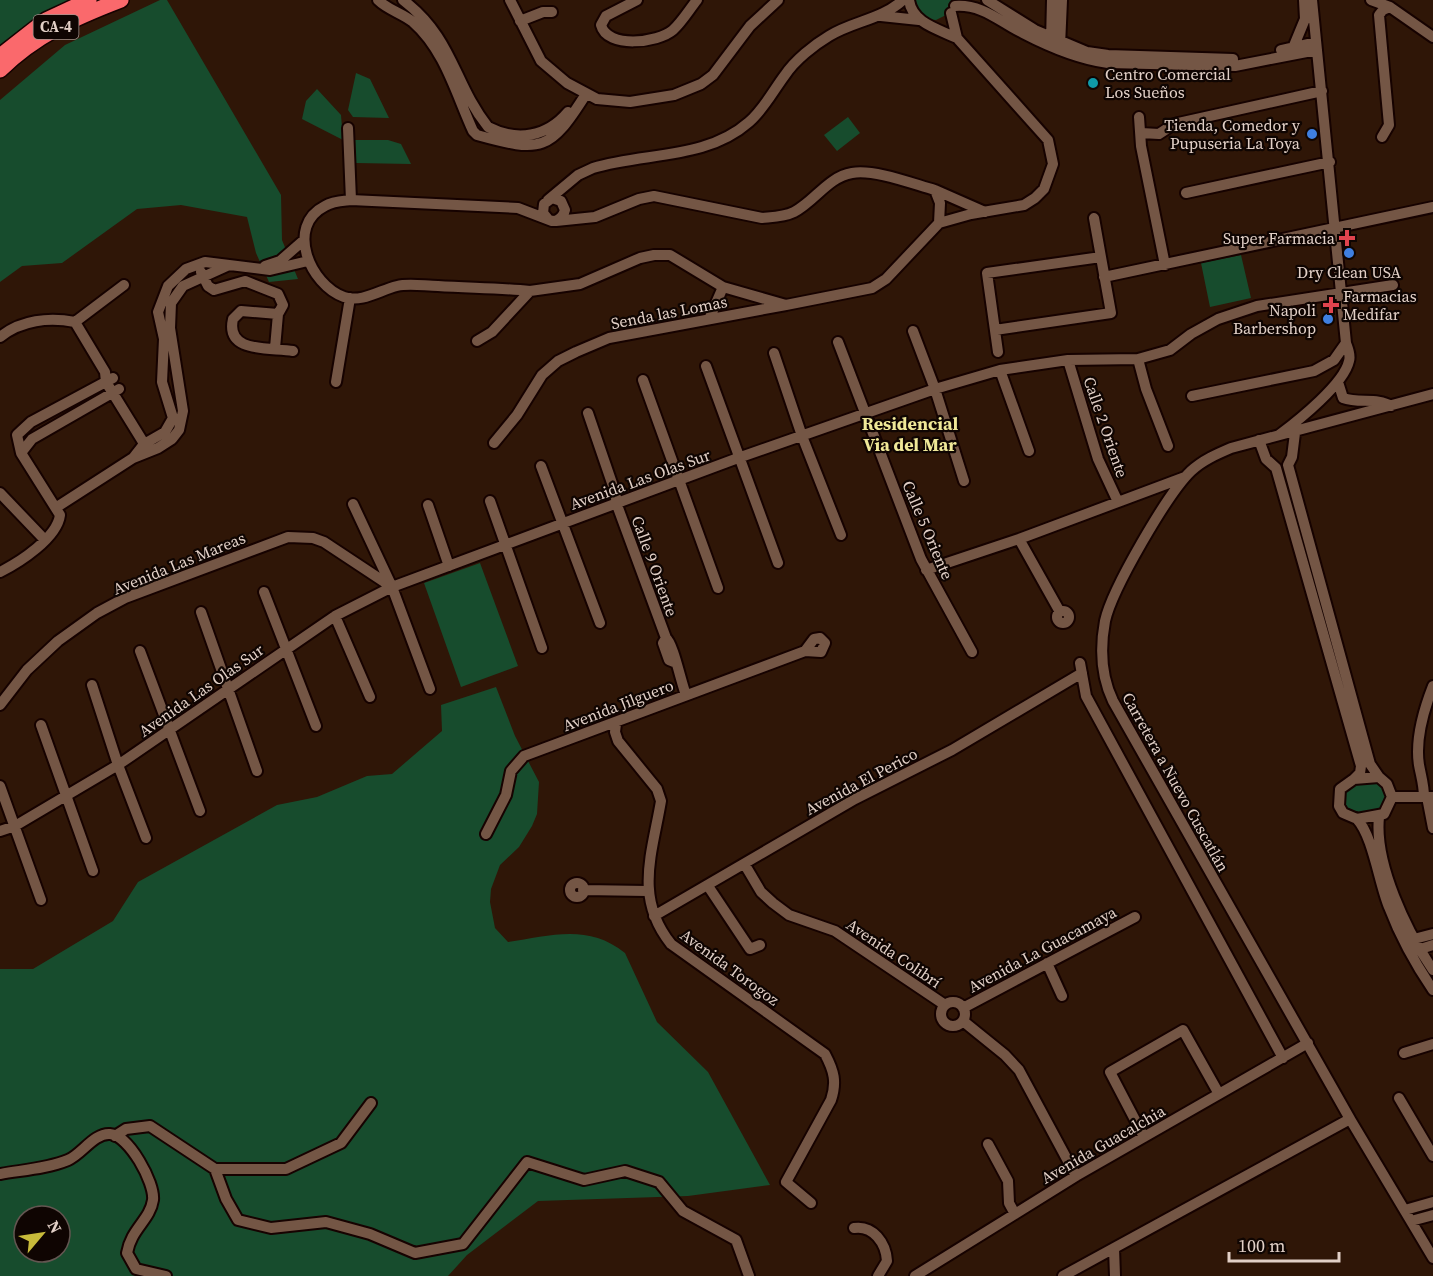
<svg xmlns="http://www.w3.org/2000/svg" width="1433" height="1276" font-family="'Source Serif 4',serif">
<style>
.green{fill:#174c2d;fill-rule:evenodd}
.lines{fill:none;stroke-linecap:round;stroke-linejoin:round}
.minor-casing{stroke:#160200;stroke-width:14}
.highway-casing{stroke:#160200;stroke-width:18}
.minor{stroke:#745645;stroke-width:10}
.highway{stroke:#fa696c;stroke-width:15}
.culture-dot{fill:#0f9aa8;stroke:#0f0502;stroke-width:2}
.shop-dot{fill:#3f7fe0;stroke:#0f0502;stroke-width:2}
.health-dot{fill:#e0444e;stroke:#0f0502;stroke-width:2}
.labels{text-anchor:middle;stroke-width:4.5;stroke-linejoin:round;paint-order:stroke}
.shield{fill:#0f0502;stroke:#a3938c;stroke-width:1.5}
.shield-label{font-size:15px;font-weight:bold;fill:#e2d0c7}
.poi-label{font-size:16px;fill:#e2d0c7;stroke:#0f0502;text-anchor:end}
.street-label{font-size:16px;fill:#e2d0c7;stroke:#0f0502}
.neighbourhood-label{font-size:18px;font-weight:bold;fill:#efe898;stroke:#0f0502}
</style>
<rect width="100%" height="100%" fill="#2f1607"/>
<path class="green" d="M0,0H102L0,63Z
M160,0H167L281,195L282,240L298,279L269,282L256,253L247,217L181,205L137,209L62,263L22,266L0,282V100L65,45Z
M912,0H951L946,15L936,20L924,19Z
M356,73L370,79L389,118L353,117L348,110Z
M317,89L341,115L343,140L302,119L306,101Z
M848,117L860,133L837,151L824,135Z
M353,140H388L401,144L411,164L356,163Z
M1241,255L1251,298L1210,307L1201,263Z
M480,563L518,666L461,687L424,583Z
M496,687L515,736L539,782L537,814L532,826L519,847L500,865L491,889L490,902L495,928L508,942C550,936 588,923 625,953L657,1022L708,1072L770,1185L688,1196L538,1201L467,1255L448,1276H0V969H33L113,921L138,882L277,805L317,797L367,776L392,774L442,731L441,705ZM24,1216H60V1252H24Z
M1355,783H1377L1383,786L1387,799L1384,808C1367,816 1341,818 1344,793Z"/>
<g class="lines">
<defs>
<path id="minor" d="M378,0C388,10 402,13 413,22C445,50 456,94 473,131L477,135C542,153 550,151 586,94
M403,0C454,39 453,83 488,127C517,142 547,137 568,112
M510,0L541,61L567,83L597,99L630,102L674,95L701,84L713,75L750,26L778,0
M637,0L606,16L601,25C607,49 658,43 673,30C682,22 689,10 697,0
M909,0C912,23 938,29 957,38
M987,0L1035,30L1087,52L1108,55L1233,59
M1371,0L1390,7
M955,6C983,4 1000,22 1023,33C1050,47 1078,59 1108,63L1235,66L1317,50
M881,16L919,20
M520,21L543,12H552
M1051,42L1052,0
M1060,46L1062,0
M1293,48L1305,19L1304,0
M1281,50L1316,42
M1139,117L1141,146L1165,265
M348,128L351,200
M1141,133L1159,134L1174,124L1322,91
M1382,137L1389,125L1379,15L1383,10L1390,7L1433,37
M935,190L985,212
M1186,193L1330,162
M548,200L578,175L593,168C645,152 706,160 749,122C764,109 773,91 785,75C795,60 814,45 829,36C853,21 881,20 903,0
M548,219L543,213L544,204L552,198L561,201L565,210C563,217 559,221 552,221L518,208L351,200C343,201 333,201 325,206C285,226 310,285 344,297C362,303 380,290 397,286C409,283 425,286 438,286C469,288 499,288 530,291L580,284L640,258L654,255H670L723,287L786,305L872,288L886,279L939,223L971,214L1024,205L1035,198L1044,189L1053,164L1048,140L957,38L951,13
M556,221L595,217L639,199L654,196L762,218C772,217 784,217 794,212C815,201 828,177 852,173C875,169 913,184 935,190L940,203L939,223
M265,266L280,261L304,240
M201,272L208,286L214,290L245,281L278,294L283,305L278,314L275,348
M1104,277L1433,207
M278,314L241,311L233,319C225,354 271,347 293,351
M710,317L723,287
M75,322L124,285
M995,330L1111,313L1094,218
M913,331L935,389L964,481
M0,337C21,320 49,317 75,322L105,372L106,382L148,450
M477,341L492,332L530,291
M838,342L921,559L972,652
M998,352L987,273L1101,257
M774,353L802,436L841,535
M1138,359L1146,389L1168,446
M1068,360L1098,459L1118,502
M706,366L778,563
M1000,370L1029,451
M643,380L718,588
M336,382L350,298
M1338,382L1343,398C1359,404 1377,397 1391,406
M1433,394L1231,448C1217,454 1203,460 1191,471C1168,493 1112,589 1105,621C1100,648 1101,676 1113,701L1350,1119L1433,1258
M1192,396L1314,371L1334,360L1346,343L1312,0
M588,413L615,492L617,505L666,638C673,643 681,682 686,695
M1295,433L1292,457L1288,465L1370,764L1379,777
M1279,435C1299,420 1344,384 1349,361C1351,355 1348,349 1346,343
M1259,440L1266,459L1276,468L1361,766L1360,773L1354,779
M494,443L517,415L542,375L558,361L576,352L609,338L786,305
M21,453L32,439L119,389
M133,458L144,444L165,432L173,418L162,382L164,339L158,312L168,286L186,269L205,262L270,270L308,261
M541,466L600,623
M0,493L44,539
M490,501L542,648
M353,504L392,587L430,689
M428,505L449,566
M57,507L133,458L158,448L172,439L179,430L183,411L170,328L171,303L183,286L227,266
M1019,539L1060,612
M926,570L1019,539L1185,477
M0,572C20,562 57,538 60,515L21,453L17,435L31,422L113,378
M264,592L316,726
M1057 617a6 6 0 1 1 12 0a6 6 0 1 1-12 0Z
M201,612L257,771
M335,616L370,697
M666,638L663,643L669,660L674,662
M140,651L200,811
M1080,663L1086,696L1283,1058
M92,685L118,765L146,838
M0,705L27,670L58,641L97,613L125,598L288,537L313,538L324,542L392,587
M616,724L615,732L618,741L657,789L661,801C652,854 634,898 671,944L825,1054C834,1071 837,1082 831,1100L786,1182L811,1203
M41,725L93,871
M1379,777L1387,784L1392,797L1384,814L1357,819L1343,813L1339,806L1340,789L1354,779Z
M0,786L41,900
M1392,797H1433
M1424,797C1424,785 1421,776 1419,765C1415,740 1424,709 1433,686
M1427,797L1433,828
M1379,817C1374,864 1407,932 1433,970
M1357,819C1373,836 1379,883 1389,907C1400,936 1416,965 1433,990
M0,831L15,826L118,765L335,616L392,587L738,458L935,389L1000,370L1068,360L1138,359L1170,350L1191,334L1218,319L1257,306L1393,285
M486,834L506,795L511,771L524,756L805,651L821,652L825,643L820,638L814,639L805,651
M745,865L761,892L773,903L789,915L835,931L945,1005
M570 890a7 7 0 1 1 14 0a7 7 0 1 1-14 0Z
M708,886L750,949L760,945
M583,890L647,891
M654,916L855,799L952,750L1082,673
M1410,940L1433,934
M1414,951L1433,945
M1047,963L1062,996
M941 1014a12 12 0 1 1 24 0a12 12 0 1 1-24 0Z
M963,1008L1135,917
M963,1021L1005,1055L1019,1070L1076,1176
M1404,1053L1433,1044
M1399,1098L1433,1156
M115,1136L126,1129L150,1126L215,1169H286L341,1143L371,1103
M1144,1137L1110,1072L1183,1030L1219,1094
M988,1144L1008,1181L1009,1203L1015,1214
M215,1169L226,1199L238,1220L271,1228L326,1222L370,1234L415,1253L463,1244L527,1162L584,1180L625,1171L659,1182L683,1211L736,1240L749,1276
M0,1174C22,1170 46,1169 68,1160C82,1154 94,1133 110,1134C129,1135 155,1183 153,1200C150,1220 131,1229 127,1253L136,1269L166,1276
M1405,1210L1433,1202
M1411,1221L1433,1215
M854,1228C873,1225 886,1243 887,1261L878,1276
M1114,1248L1115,1276
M915,1276L1076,1176L1308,1043
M1063,1276L1350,1119"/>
<path id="highway" d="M0,56L46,20L89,0
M0,70C36,35 74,18 121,0"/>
</defs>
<use href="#minor" class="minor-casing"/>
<use href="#highway" class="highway-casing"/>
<use href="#minor" class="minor"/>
<use href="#highway" class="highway"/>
</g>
<circle class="culture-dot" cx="1093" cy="83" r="6"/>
<g class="shop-dot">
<circle cx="1312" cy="134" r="6"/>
<circle cx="1349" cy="253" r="6"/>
<circle cx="1328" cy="319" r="6"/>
</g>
<g class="health-dot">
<path d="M1344 229h6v6h6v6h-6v6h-6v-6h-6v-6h6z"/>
<path d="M1328 296h6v6h6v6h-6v6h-6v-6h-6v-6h6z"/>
</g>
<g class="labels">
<rect class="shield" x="33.5" y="15" width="45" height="24" rx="4.5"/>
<g class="shield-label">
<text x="56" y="32">CA-4</text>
</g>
<g class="poi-label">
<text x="1105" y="80" text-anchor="start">Centro Comercial<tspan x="1105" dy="18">Los Sueños</tspan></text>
<text x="1300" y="131">Tienda, Comedor y<tspan x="1300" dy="18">Pupuseria La Toya</tspan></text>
<text x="1335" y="244">Super Farmacia</text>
<text x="1349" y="278" text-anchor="middle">Dry Clean USA</text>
<text x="1343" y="302" text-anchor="start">Farmacias<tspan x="1343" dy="18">Medifar</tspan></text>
<text x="1316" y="316">Napoli<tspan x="1316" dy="18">Barbershop</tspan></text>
</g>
<g class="street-label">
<text transform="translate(669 312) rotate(-11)" y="6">Senda las Lomas</text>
<text transform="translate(1106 427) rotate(71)" y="6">Calle 2 Oriente</text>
<text transform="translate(640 479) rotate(-20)" y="6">Avenida Las Olas Sur</text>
<text transform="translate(928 530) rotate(67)" y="6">Calle 5 Oriente</text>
<text transform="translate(179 563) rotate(-22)" y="6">Avenida Las Mareas</text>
<text transform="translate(655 566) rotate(70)" y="6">Calle 9 Oriente</text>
<text transform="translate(201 690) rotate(-35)" y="6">Avenida Las Olas Sur</text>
<text transform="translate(618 705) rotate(-21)" y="6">Avenida Jilguero</text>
<text transform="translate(861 781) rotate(-28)" y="6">Avenida El Perico</text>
<text transform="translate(1176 782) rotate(61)" y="6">Carretera a Nuevo Cuscatlán</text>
<text transform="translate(1042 949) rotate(-28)" y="6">Avenida La Guacamaya</text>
<text transform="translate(894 953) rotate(34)" y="6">Avenida Colibrí</text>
<text transform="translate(730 967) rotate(36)" y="6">Avenida Torogoz</text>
<text transform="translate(1103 1144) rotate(-30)" y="6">Avenida Guacalchia</text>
</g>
<g class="neighbourhood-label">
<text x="910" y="430">Residencial<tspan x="910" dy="21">Via del Mar</tspan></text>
</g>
</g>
<g transform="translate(42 1234) rotate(61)"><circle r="28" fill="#0f0502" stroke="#635651" stroke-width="1.5"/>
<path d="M0-4.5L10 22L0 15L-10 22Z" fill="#c8bb3b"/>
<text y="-9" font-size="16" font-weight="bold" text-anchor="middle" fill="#e2d0c7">N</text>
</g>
<path d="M1229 1252v9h110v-9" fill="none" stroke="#e2d0c7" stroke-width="3"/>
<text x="1238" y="1252" font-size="18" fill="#e2d0c7" stroke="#0f0502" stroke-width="4.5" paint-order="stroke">100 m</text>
</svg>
